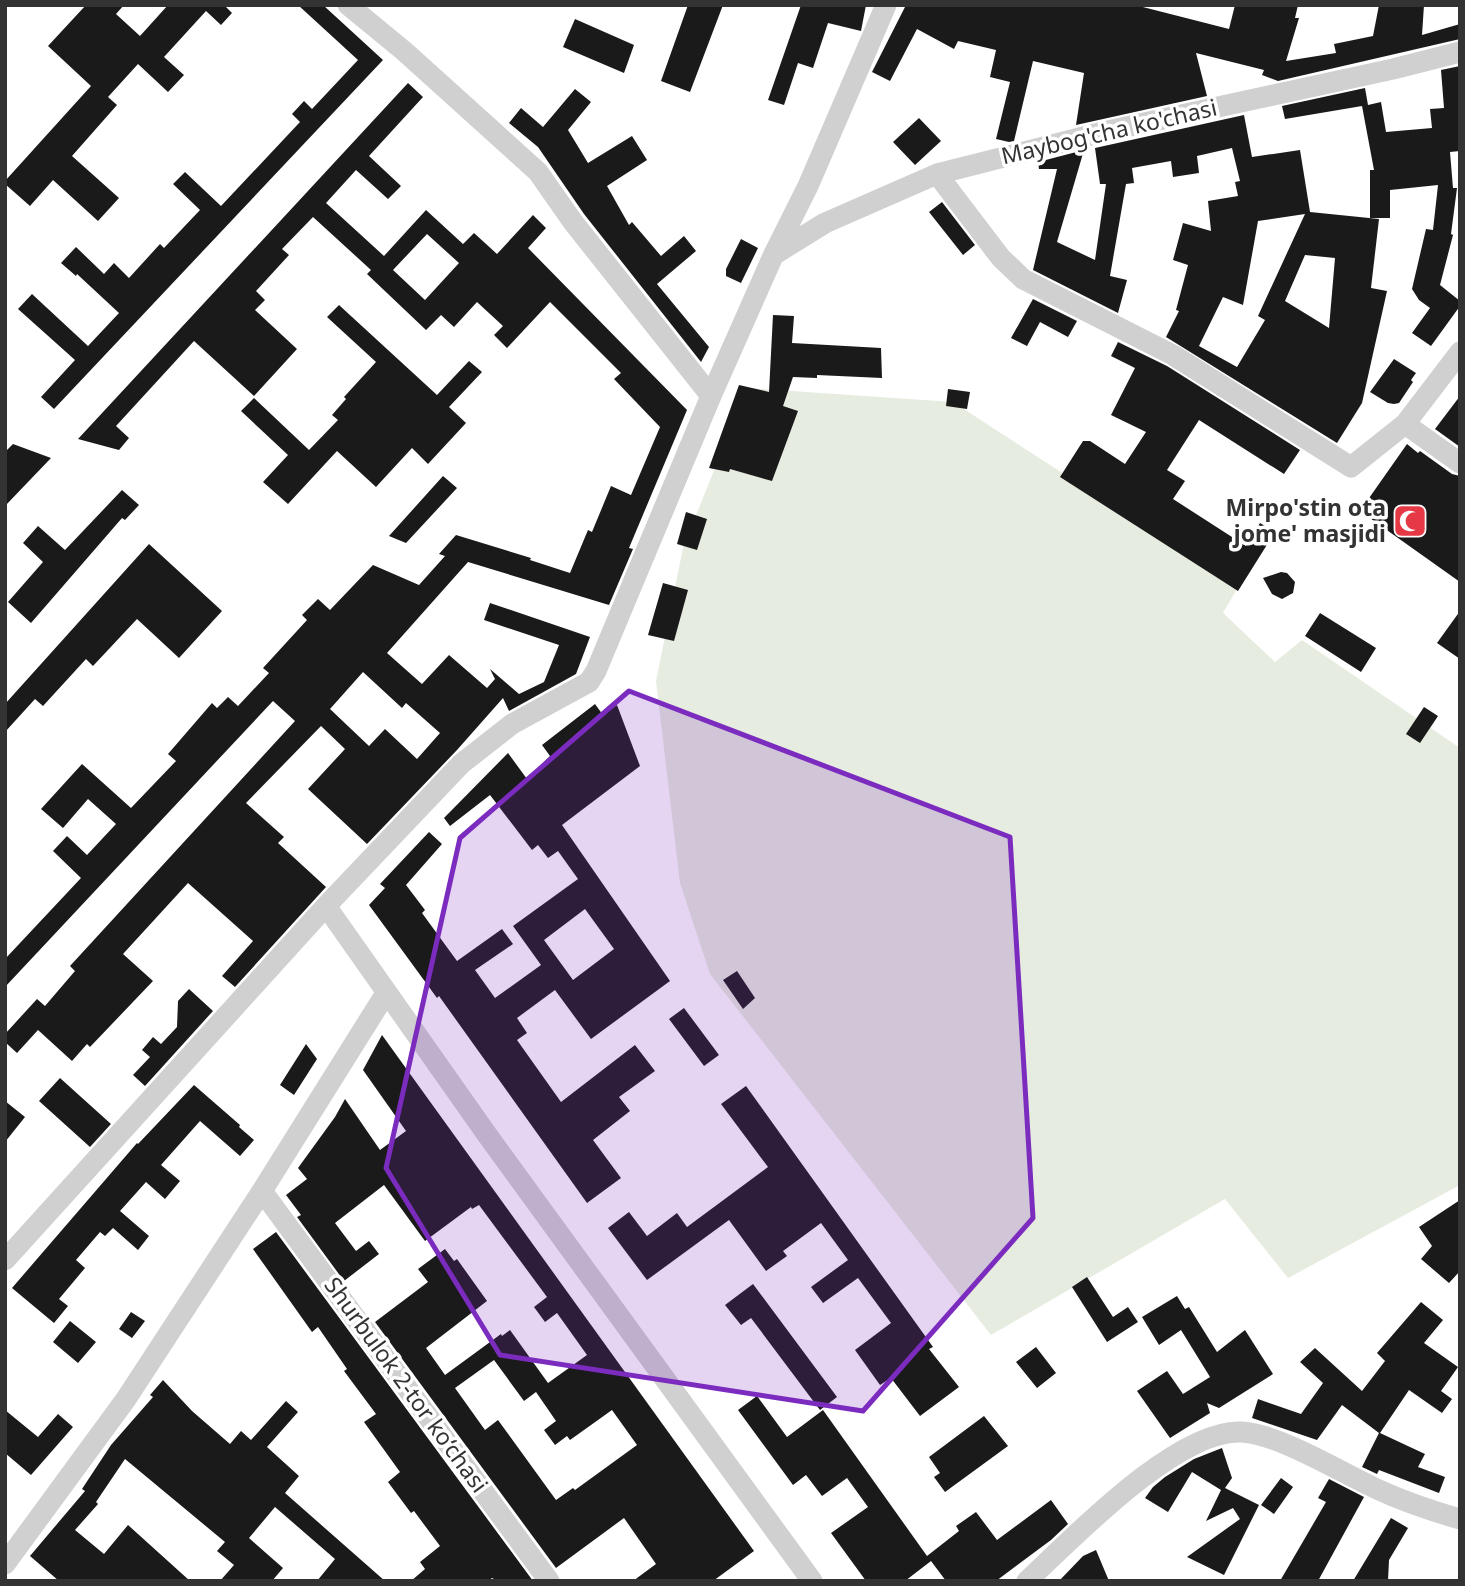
<svg xmlns="http://www.w3.org/2000/svg" width="1465" height="1586" font-family="'Noto Sans',sans-serif">
<style>
.green{fill:#e6ecdf}
.building{fill:#1a1a1a;fill-rule:evenodd}
.lines{fill:none;stroke-linecap:round;stroke-linejoin:round}
.street{stroke:#d0d0d0;stroke-width:21}
.marked{fill:#7b2cbf;fill-opacity:0.2;stroke:#7b2cbf;stroke-width:5;stroke-linejoin:round}
.labels{text-anchor:middle;stroke-width:7;stroke-linejoin:round;paint-order:stroke}
.street-label{font-size:23px;fill:#333;stroke:#fff}
.poi-label{font-size:23px;font-weight:bold;fill:#333;stroke:#fff;text-anchor:end}
</style>
<rect width="100%" height="100%" fill="#fff"/>
<path class="green" d="M747,388L953,402L1238,587L1223,613L1275,662L1302,640L1460,748V1185L1288,1278L1225,1199L991,1335L710,974L680,883L656,681L683,548Z"/>
<path class="building" d="M86,5H124L116,14L140,36L168,5H224L232,13L221,25L206,11L164,57L184,75L168,92L138,64L108,97L117,105L72,156L119,198L98,221L53,180L30,206L5,184V181L91,86L48,46Z
M298,5H323L383,60L54,409L41,397L75,360L18,309L32,294L88,346L119,313L77,274L76,276L61,263L76,247L104,274L114,263L129,278L160,244L164,248L200,210L173,184L185,172L221,206L300,122L292,114L304,101L312,109L358,60Z
M688,5H723L690,92L661,81Z
M801,5H866L861,31L828,23L813,68L798,63L784,105L768,100Z
M906,5H1135L1229,29L1235,5H1298L1295,18H1299L1286,61L1336,53L1334,44L1373,36L1379,5H1424L1422,35L1460,24V39L1278,81L1262,75L1264,70L1196,53L1207,96L1076,125L1084,73L1033,61L1014,141L1009,142L996,139L1010,82L990,77L996,50L958,41L954,49L917,29L890,81L872,72Z
M575,19L634,45L624,73L563,47Z
M1460,66V151L1450,152L1453,188H1457L1451,234L1453,235L1440,285L1460,301V306L1431,346L1412,333L1430,308L1419,300L1412,289L1426,229L1433,230L1438,185L1390,190V218H1370V170H1374L1362,106L1285,119L1282,106L1365,88L1368,105L1381,102L1386,132L1432,128L1430,109L1444,108L1441,70Z
M408,83L423,97L369,156L401,186L388,199L356,170L326,203L384,256L426,210L463,244L474,233L497,254L533,215L546,228L528,248L687,410L629,548L633,549L609,605L468,562L387,653L422,684L449,655L487,688L495,679L490,669L519,694L544,682L559,645L484,620L490,603L590,637L576,674L509,711L503,698L457,750L367,844L308,789L345,749L321,726L246,803L284,837L278,843L326,887L235,987L222,976L253,941L188,883L123,954L153,981L90,1047L87,1044L72,1061L38,1030L17,1053L5,1042V1034L37,999L45,1006L75,971L70,966L295,721L273,701L5,987V959L81,878L53,851L67,836L87,855L116,824L88,799L63,828L41,809L82,764L131,808L176,761L168,754L212,703L217,708L228,697L238,706L269,673L263,668L307,620L302,615L318,599L330,610L373,565L419,585L445,556L439,554L456,535L531,558L530,560L570,573L588,530L592,532L611,486L631,495L660,427L614,379L621,373L550,302L507,348L494,335L503,326L477,302L454,327L441,315L426,330L367,274L371,270L313,217L282,249L289,255L256,291L265,300L255,310L297,349L254,396L194,341L116,426L129,438L119,450L78,439ZM427,234L459,263L425,300L393,270ZM363,672L402,708L406,703L440,733L417,759L385,729L369,746L330,709Z
M575,89L591,102L568,130L588,163L632,136L647,160L607,186L629,225L632,222L661,256L684,236L696,251L657,284L709,347L701,362L584,214L538,147L509,123L521,108L543,127Z
M1244,115L1252,157L1300,150L1310,212L1379,219L1371,288L1387,291L1362,403L1337,443L1166,337L1179,311L1176,310L1188,265L1173,260L1183,223L1211,231L1208,201L1238,196L1235,182L1240,181L1232,148L1197,156L1199,173L1173,177L1171,161L1132,168L1134,183L1126,184L1110,276L1127,280L1118,313L1033,270L1057,169H1039L1038,162L1084,150L1057,242L1095,260L1106,184H1100L1095,148ZM1305,214L1258,316L1265,320L1237,367L1199,346L1223,297L1243,305L1258,221ZM1305,255L1335,258L1329,328L1285,301Z
M919,118L941,141L915,165L893,142Z
M942,202L975,245L963,255L929,212Z
M741,239L758,248L741,283L726,276V269Z
M1033,299L1077,321L1068,337L1040,322L1027,346L1011,338Z
M339,305L437,395L469,361L482,372L449,407L466,423L428,464L412,448L376,487L337,451L288,504L263,482L288,455L241,411L254,398L309,450L338,420L332,415L346,399L344,397L376,362L327,317Z
M773,315L794,316L792,343L881,348L882,378L817,375V378L793,377L783,406L798,411L772,481L730,469L729,472L709,468L739,385L769,392Z
M1118,342L1167,366L1300,450L1284,474L1199,420L1167,470L1185,481L1173,499L1246,546L1260,523L1275,532L1238,591L1060,477L1083,441H1090L1125,464L1146,432L1111,415L1135,368L1111,356Z
M1394,359L1416,373L1411,380L1413,382L1399,403L1394,404L1388,403L1370,392Z
M948,389L970,392L967,409L946,406Z
M1460,396V447L1435,429Z
M13,444L51,458L5,506V452Z
M1407,444L1418,453L1420,451L1452,474L1460,476V582L1360,511Z
M443,476L457,488L406,543L389,536Z
M122,490L139,505L125,520L122,518L31,623L8,602L43,562L23,543L38,526L65,550Z
M686,512L707,519L697,550L677,544Z
M149,544L222,611L179,658L137,619L93,666L86,659L43,706L35,699L5,732V704Z
M1281,572L1287,573L1295,582L1293,593L1282,599L1272,594L1263,578Z
M663,583L688,590L674,641L648,635Z
M1460,611V659L1437,643Z
M1320,613L1376,648L1361,672L1305,636Z
M595,704L603,715L617,705L640,766L562,825L670,981L591,1039L555,990L517,1018L527,1033L517,1040L561,1102L635,1045L655,1071L619,1097L630,1111L593,1140L621,1178L587,1203L439,996L437,998L369,905L385,888L380,884L429,832L442,844L406,885L425,910L422,913L457,961L502,929L513,944L475,970L495,998L541,965L513,926L578,879L558,851L548,858L538,845L532,850L490,795L450,826L444,818L508,753L527,779L550,756L542,745ZM585,909L614,949L573,980L544,940Z
M1424,707L1438,716L1420,743L1406,734Z
M737,971L755,998L743,1009L723,980Z
M189,989L213,1011L145,1086L133,1075L150,1057L142,1050L153,1037L161,1044L177,1027L178,1001Z
M684,1008L719,1055L704,1066L669,1019Z
M382,1035L754,1551L713,1581H633L656,1564L624,1518L556,1568L375,1322L428,1282L418,1269L445,1249L454,1261L457,1259L487,1301L426,1348L445,1375L501,1334L502,1336L510,1330L548,1383L587,1355L557,1313L545,1322L534,1307L547,1297L479,1205L472,1209L471,1207L425,1241L384,1185L335,1223L356,1251L369,1241L379,1254L344,1281L297,1217L301,1215L286,1195L307,1179L298,1168L335,1117L345,1099L380,1150L406,1131L363,1070ZM494,1360L524,1401L536,1392L556,1421L544,1430L555,1445L567,1436L570,1440L612,1410L637,1445L575,1490L573,1488L556,1500L498,1420L485,1430L455,1388Z
M306,1044L317,1059L294,1095L280,1085Z
M60,1078L111,1124L90,1147L39,1101Z
M194,1085L240,1125L239,1127L254,1140L240,1156L200,1121L161,1165L180,1181L165,1199L146,1182L120,1211L149,1236L138,1250L113,1228L105,1236L100,1232L76,1260L85,1268L59,1299L68,1306L54,1323L12,1288L137,1143L138,1144Z
M746,1086L933,1347L929,1349L959,1387L920,1416L891,1378L880,1385L855,1350L891,1323L858,1278L823,1303L811,1287L848,1260L821,1223L783,1251L787,1256L766,1271L729,1220L647,1280L608,1228L629,1212L647,1236L677,1213L687,1227L768,1167L721,1104Z
M5,1101L25,1117L5,1142Z
M1460,1200V1271L1449,1283L1421,1259L1432,1246L1419,1227Z
M276,1232L533,1581H498L492,1578L488,1581H411L425,1569L420,1562L440,1546L414,1511L411,1513L388,1482L400,1472L364,1422L376,1414L344,1371L347,1369L318,1327L312,1332L253,1249Z
M1087,1277L1113,1317L1128,1307L1138,1322L1107,1342L1072,1287Z
M753,1284L837,1397L820,1410L751,1318L741,1325L725,1305Z
M1177,1296L1185,1309L1189,1307L1217,1352L1245,1330L1273,1374L1219,1408L1207,1403L1210,1413L1170,1438L1137,1391L1167,1371L1183,1394L1210,1377L1181,1330L1159,1345L1142,1317Z
M1421,1302L1443,1320L1424,1343L1458,1367L1441,1391L1452,1399L1442,1413L1409,1390L1380,1433L1425,1454L1418,1467L1445,1477L1439,1493L1379,1470L1377,1474L1362,1467L1379,1433L1342,1405L1317,1440L1252,1418L1258,1399L1301,1414L1323,1383L1300,1362L1315,1348L1362,1391L1385,1361L1377,1353Z
M131,1312L145,1321L132,1338L119,1329Z
M70,1321L96,1342L78,1363L53,1342Z
M1036,1347L1056,1373L1037,1388L1016,1362Z
M163,1380L192,1411L230,1444L241,1431L251,1440L286,1401L298,1412L267,1447L299,1476L285,1493L385,1581H317L335,1559L275,1507L249,1538L283,1568L272,1581H220L234,1565L217,1551L225,1542L125,1459L96,1502L98,1504L75,1530L104,1554L128,1525L190,1581H59L30,1556L85,1491L82,1489L111,1445L153,1397L150,1395Z
M757,1396L787,1437L823,1410L927,1556L959,1531L956,1526L976,1512L997,1540L1051,1500L1068,1524L1051,1540L996,1581H946L931,1561L905,1581H866L831,1533L868,1507L847,1478L822,1496L806,1475L793,1485L738,1410Z
M5,1410L38,1437L58,1414L73,1427L31,1475L5,1453Z
M984,1416L1008,1446L945,1492L934,1477L940,1473L929,1457Z
M1222,1448L1232,1478L1225,1488L1259,1505L1224,1575L1187,1557L1240,1519L1233,1508L1206,1521L1221,1490L1192,1472L1168,1512L1145,1498L1153,1487L1165,1477L1194,1459Z
M1281,1478L1293,1487L1274,1514L1261,1505Z
M1329,1479L1364,1497L1318,1581H1280L1326,1502L1318,1498Z
M1391,1518L1408,1528L1389,1560L1388,1581H1353Z
M1096,1550L1109,1581H1059L1083,1556Z"/>
<g class="lines">
<path class="street" d="M348,5L404,51L538,172L573,222L711,396
M937,174L1001,258L1023,279L1173,355L1351,467L1405,424
M775,254L825,223L937,174L1103,132L1393,69L1460,52
M1460,352L1405,424L1460,463
M326,906L488,1136L812,1581
M262,1191L549,1581
M5,1260L326,906L461,764L512,724L589,682L596,671L711,396L773,256L808,186L886,5
M5,1564L126,1399L262,1191L386,993
M1027,1581C1073,1538 1178,1428 1242,1432C1279,1434 1344,1474 1379,1490C1405,1502 1432,1511 1460,1519"/>
</g>
<path class="marked" d="M629,691L1010,837L1033,1218L863,1411L500,1355L386,1168L460,838Z"/>
<defs>
<symbol id="mosque-square" viewBox="-11 -11 22 22"><rect x="-9" y="-9" width="18" height="18" rx="4" fill="#e63946" stroke="#fff"/><path d="M3.5-4.9A6 6 0 1 0 3.5 4.9A5 5 0 1 1 3.5-4.9Z" fill="#fff"/></symbol>
</defs>
<g fill-rule="evenodd">
<use href="#mosque-square" x="1391" y="502" width="38" height="38"/>
</g>
<g class="labels">
<g class="street-label">
<text transform="translate(1109 132) rotate(-13)" y="8">Maybog'cha ko'chasi</text>
<text transform="translate(406 1385) rotate(54)" y="8">Shurbulok 2-tor ko‘chasi</text>
</g>
<g class="poi-label">
<text x="1386" y="516">Mirpo'stin ota<tspan x="1386" dy="26">jome' masjidi</tspan></text>
</g>
</g>
<rect width="1465" height="1586" fill="none" stroke="#333333" stroke-width="14"/>
</svg>
